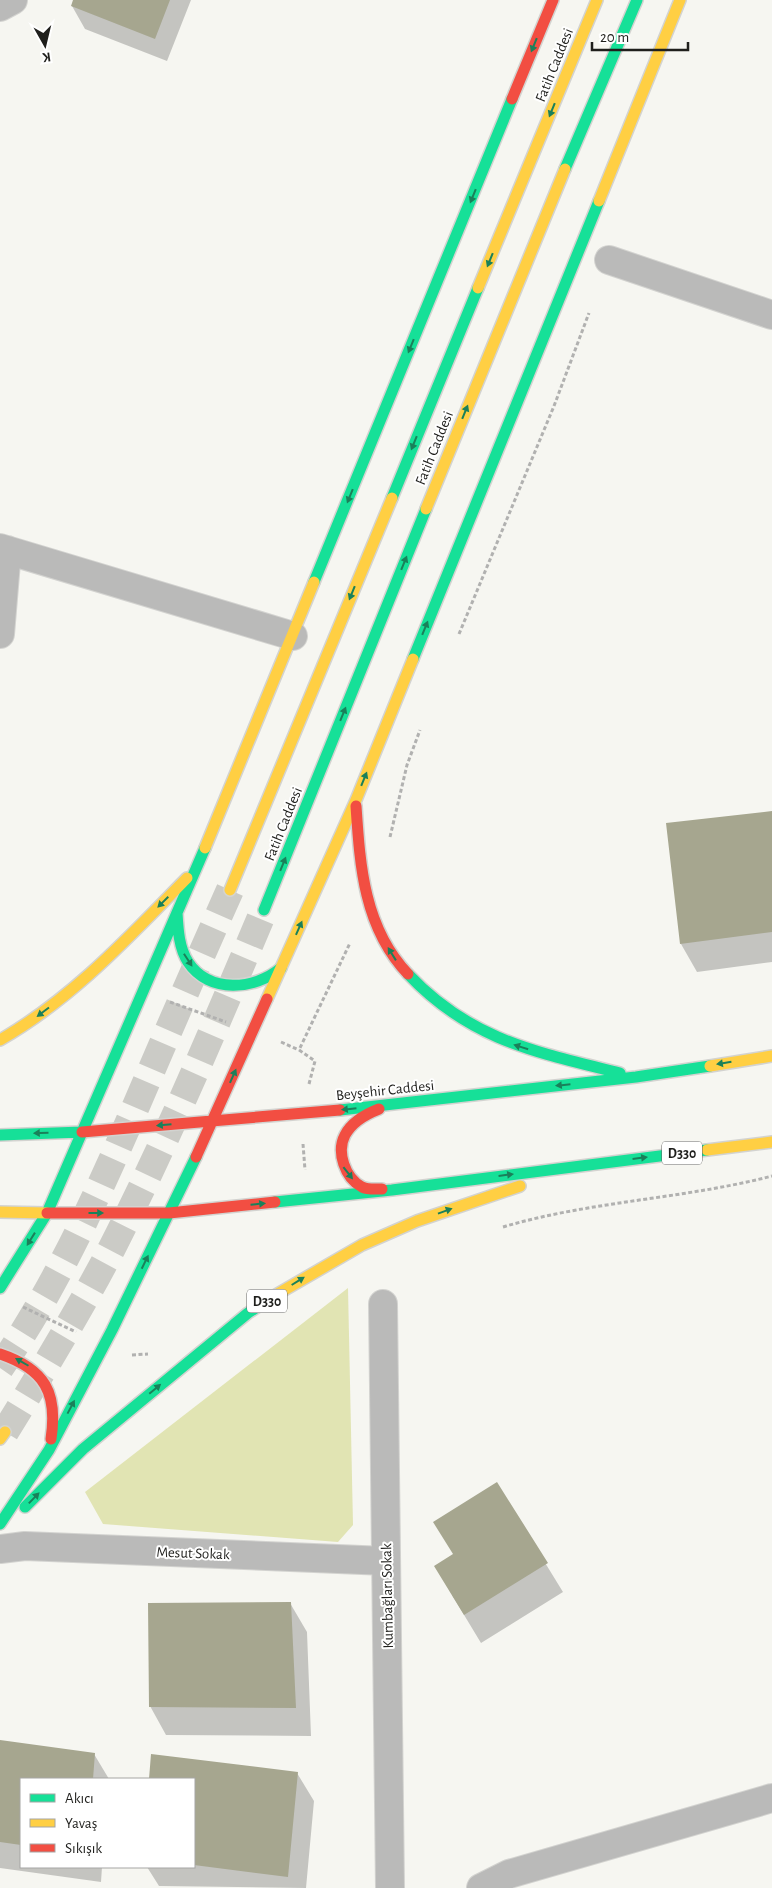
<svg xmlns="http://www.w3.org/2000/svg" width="772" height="1888" font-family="'Alegreya Sans',sans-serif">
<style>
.green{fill:#e1e4b3}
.shadow{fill:#0003}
.building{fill:#a6a68f}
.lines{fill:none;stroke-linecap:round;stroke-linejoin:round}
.primary-tunnel{stroke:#cbcbc6;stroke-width:28;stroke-dasharray:28 14;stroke-linecap:butt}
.street-casing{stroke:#d3d3d0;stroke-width:30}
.fast-casing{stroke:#d3d3d0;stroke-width:14}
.slow-casing{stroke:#d3d3d0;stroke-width:14}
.jam-casing{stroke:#d3d3d0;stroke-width:14}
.path{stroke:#b1b1b0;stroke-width:3;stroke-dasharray:4 2.5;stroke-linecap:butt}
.street{stroke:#babab9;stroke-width:28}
.fast{stroke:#16e098;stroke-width:11}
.slow{stroke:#ffcf43;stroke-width:11}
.jam{stroke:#f24e42;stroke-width:11}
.oneway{fill:#1a805a}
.labels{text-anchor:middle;stroke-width:4;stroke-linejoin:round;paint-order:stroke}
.shield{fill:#fff;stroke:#626260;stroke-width:1}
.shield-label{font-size:14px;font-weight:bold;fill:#1f1f1c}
.street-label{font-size:15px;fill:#1f1f1c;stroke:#fff}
</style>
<rect width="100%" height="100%" fill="#f6f6f1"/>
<path class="green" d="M348,1288L353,1525L338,1542L103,1524L85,1492Z"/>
<path class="shadow" d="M75,0H191L167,61L85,29L72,6Z
M772,813V962L697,972L681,944L667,825Z
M496,1483L563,1592L481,1643L452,1595L454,1555Z
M290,1603L307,1632L311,1736L166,1735L150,1706Z
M0,1742L94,1754L109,1779H21V1867H102L101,1882L0,1868Z
M152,1755L297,1773L314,1801L306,1888L159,1886L147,1867H194V1779H150Z"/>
<path class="building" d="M73,0H170L155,39L71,6Z
M772,811V932L680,944L666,823Z
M497,1482L548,1563L464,1615L434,1566L453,1554L433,1522Z
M291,1602L296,1708L149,1707L148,1603Z
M0,1740L95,1753L93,1779H21V1845L0,1842Z
M151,1754L298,1772L288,1877L194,1865V1779H149Z"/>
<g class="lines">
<path class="primary-tunnel" d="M0,1368C56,1287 97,1196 136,1106C167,1034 198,962 230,890
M5,1432C42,1372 79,1311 112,1248C168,1138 216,1024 264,910"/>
<defs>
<path id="street" d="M0,7L13,0
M609,260L772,315
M0,548L293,636
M0,634L7,550
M383,1304L390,1888
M0,1549L25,1546L386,1561
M481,1888L509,1874L772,1798"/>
<path id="fast" d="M565,169L637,0
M392,498L478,288
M314,582L512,99
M413,659L599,201
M264,910L426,509
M177,913C178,930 179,948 188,962C209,994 255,990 281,968
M408,974C470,1040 536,1052 620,1073
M340,1110L636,1077L710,1066
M0,1135L82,1132
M275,1202L392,1190L707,1150
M0,1288L47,1213L205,848
M25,1507L83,1449L248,1313L274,1296
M0,1524L49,1450L112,1330L196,1157"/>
<path id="slow" d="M599,201L680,0
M478,288L597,0
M426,509L565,169
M205,848L314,582
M230,890L392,498
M267,999L356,800L413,659
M0,1040C73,998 128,938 187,878
M710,1066L772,1056
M707,1150L772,1142
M0,1212L47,1213
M274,1296L362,1245L417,1221L520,1186
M0,1439L5,1432"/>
<path id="jam" d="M512,99L553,0
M356,806C360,866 364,928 408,974
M379,1109C366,1114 352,1122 345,1135C336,1152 345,1178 362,1187C368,1190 376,1189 382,1189
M82,1132L340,1110
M196,1157L267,999
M47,1213H169L275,1202
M0,1354C45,1369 58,1393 51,1439"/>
</defs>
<use href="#street" class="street-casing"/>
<use href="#fast" class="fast-casing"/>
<use href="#slow" class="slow-casing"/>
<use href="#jam" class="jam-casing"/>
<path class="path" d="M459,634L554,406L589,313
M390,837L407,765L420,730
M170,1002L226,1022
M281,1042L299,1050
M309,1084L315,1061L299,1050L350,943
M303,1144L305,1170
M503,1227C590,1201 684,1199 772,1176
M23,1307L76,1332
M132,1355L148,1354"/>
<use href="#street" class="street"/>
<use href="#fast" class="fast"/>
<use href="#slow" class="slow"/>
<use href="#jam" class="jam"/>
</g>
<defs><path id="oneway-solid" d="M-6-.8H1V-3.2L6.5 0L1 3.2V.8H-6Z" transform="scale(1.25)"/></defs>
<g class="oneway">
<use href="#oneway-solid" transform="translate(534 45) rotate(112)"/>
<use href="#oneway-solid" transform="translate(552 110) rotate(112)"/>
<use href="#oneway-solid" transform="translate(473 196) rotate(112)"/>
<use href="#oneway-solid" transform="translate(490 260) rotate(112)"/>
<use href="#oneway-solid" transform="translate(411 346) rotate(112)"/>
<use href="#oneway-solid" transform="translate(465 412) rotate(-68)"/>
<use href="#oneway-solid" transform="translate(414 443) rotate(112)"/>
<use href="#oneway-solid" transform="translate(350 496) rotate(112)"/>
<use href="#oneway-solid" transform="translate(404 563) rotate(-68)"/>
<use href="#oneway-solid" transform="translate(352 593) rotate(112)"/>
<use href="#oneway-solid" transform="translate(425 628) rotate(-68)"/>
<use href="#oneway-solid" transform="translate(343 714) rotate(-68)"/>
<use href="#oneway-solid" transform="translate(364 779) rotate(-68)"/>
<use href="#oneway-solid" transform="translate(283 864) rotate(-68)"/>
<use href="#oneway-solid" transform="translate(163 902) rotate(135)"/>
<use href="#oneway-solid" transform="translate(299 928) rotate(-66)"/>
<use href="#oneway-solid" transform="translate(392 954) rotate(-122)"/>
<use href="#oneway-solid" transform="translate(188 960) rotate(57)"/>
<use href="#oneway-solid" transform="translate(43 1012) rotate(143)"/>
<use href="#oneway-solid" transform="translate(521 1047) rotate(-163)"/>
<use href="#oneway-solid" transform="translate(724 1063) rotate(171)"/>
<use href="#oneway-solid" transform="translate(233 1076) rotate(-66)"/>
<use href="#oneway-solid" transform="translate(563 1085) rotate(174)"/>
<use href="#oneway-solid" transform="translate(349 1109) rotate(174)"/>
<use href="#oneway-solid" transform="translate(164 1125) rotate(175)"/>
<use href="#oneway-solid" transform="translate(41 1133) rotate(178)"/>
<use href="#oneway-solid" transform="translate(640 1158) rotate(-7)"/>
<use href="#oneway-solid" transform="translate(348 1173) rotate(52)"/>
<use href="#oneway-solid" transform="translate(506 1175) rotate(-7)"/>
<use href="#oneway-solid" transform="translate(258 1204) rotate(-6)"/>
<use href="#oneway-solid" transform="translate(445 1211) rotate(-20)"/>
<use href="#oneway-solid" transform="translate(96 1213)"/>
<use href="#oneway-solid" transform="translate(31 1239) rotate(122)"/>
<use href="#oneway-solid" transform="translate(145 1262) rotate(-64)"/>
<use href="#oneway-solid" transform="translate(298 1281) rotate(-32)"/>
<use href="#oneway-solid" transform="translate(22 1362) rotate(-150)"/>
<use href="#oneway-solid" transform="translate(155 1389) rotate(-40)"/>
<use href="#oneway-solid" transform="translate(71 1407) rotate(-62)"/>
<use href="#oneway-solid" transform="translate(34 1498) rotate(-46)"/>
</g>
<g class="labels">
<g class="shield">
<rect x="662" y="1141.5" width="40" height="23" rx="4"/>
<rect x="247" y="1289.5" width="40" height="23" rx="4"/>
</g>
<g class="shield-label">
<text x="682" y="1158">D330</text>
<text x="267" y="1306">D330</text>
</g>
<g class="street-label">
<text transform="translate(554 65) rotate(-68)" y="5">Fatih Caddesi</text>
<text transform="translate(434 448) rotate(-68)" y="5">Fatih Caddesi</text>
<text transform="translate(283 824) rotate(-68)" y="5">Fatih Caddesi</text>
<text transform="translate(385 1090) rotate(-6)" y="5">Beyşehir Caddesi</text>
<text transform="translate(193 1553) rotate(2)" y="5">Mesut Sokak</text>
<text transform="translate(387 1596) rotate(-91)" y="5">Kumbağları Sokak</text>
</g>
</g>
<rect x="20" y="1778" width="175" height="90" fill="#ffffff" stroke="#a5a5a4"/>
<rect x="30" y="1794" width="25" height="8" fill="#16e098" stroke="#a5a5a4"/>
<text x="65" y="1803" font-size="15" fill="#1f1f1c">Akıcı</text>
<rect x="30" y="1819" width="25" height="8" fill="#ffcf43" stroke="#a5a5a4"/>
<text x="65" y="1828" font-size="15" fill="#1f1f1c">Yavaş</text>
<rect x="30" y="1844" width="25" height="8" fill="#f24e42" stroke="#a5a5a4"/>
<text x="65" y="1853" font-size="15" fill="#1f1f1c">Sıkışık</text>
<g transform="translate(45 45) rotate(172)" stroke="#ffffff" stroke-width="4" paint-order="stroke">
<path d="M0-4L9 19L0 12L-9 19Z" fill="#1f1f1c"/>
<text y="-8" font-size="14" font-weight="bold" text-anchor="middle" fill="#1f1f1c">K</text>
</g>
<path d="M592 42v8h96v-8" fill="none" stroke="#1f1f1c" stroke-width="2.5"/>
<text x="600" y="42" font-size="15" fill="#1f1f1c" stroke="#ffffff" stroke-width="4" paint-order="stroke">20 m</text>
</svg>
